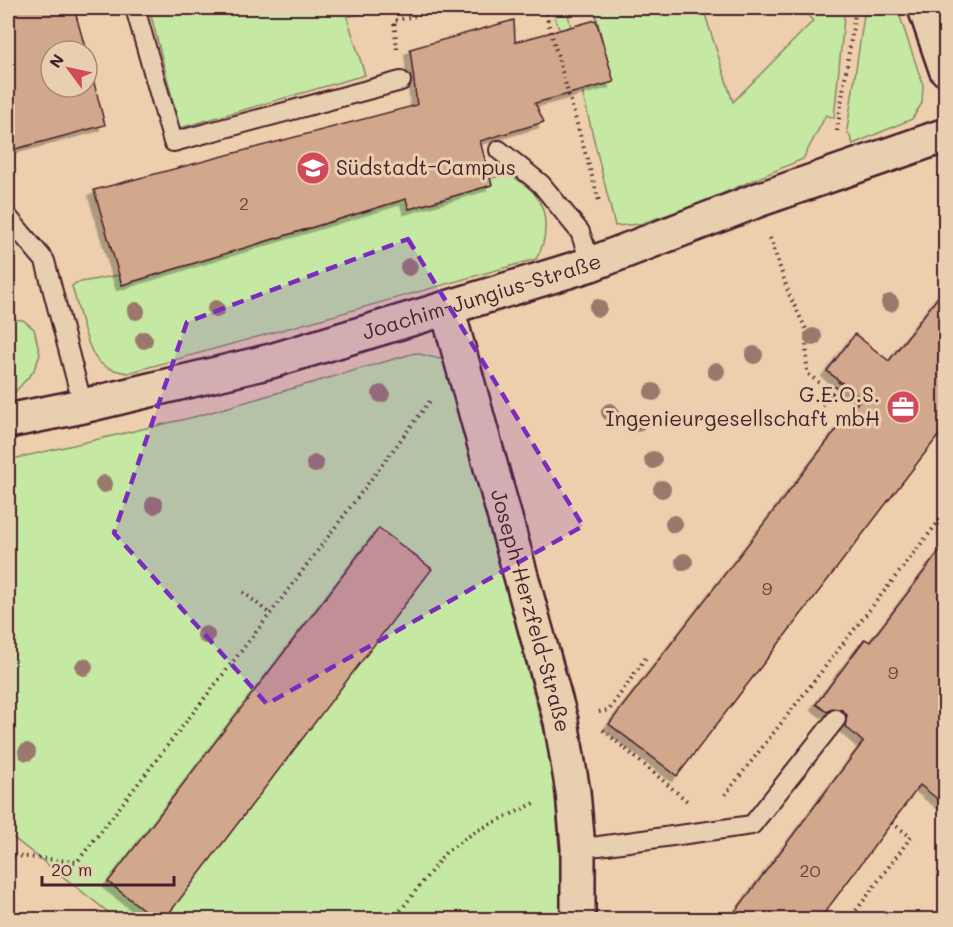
<svg xmlns="http://www.w3.org/2000/svg" width="953" height="927" font-family="Mali,sans-serif">
<style>
.green{fill:#c5e8a2;stroke:#888466;stroke-width:1.5}
.building{fill:#d2a88c;stroke:#4a1f2b;stroke-width:1.5;filter:url(#shadow)}
.lines{fill:none;stroke-linecap:round;stroke-linejoin:round}
.lane-casing{stroke:#4a1f2b;stroke-width:22}
.street-casing{stroke:#4a1f2b;stroke-width:38}
.path{stroke:#4a1f2b;stroke-width:4;stroke-dasharray:1.5 4.5;stroke-linecap:butt}
.lane{stroke:#e8cfb0;stroke-width:18}
.street{stroke:#e8cfb0;stroke-width:33}
.tree{fill:#9a796c}
.marked{fill:#7b2cbf;fill-opacity:0.2;stroke:#7b2cbf;stroke-width:4.5;stroke-dasharray:12 8;stroke-linejoin:round}
.labels{text-anchor:middle;stroke-width:6;stroke-linejoin:round;paint-order:stroke}
.number-label{font-size:18px;fill:#6c4143}
.poi-label{font-size:21px;fill:#4a1f2b;stroke:#e8cfb0;text-anchor:start}
.street-label{font-size:21px;fill:#4a1f2b;stroke:#e8cfb0}
</style>
<defs>
<filter id="shadow"><feDropShadow dx="-5.5" dy="5.5" stdDeviation="0" flood-color="#0004"/></filter>
</defs>
<rect width="100%" height="100%" fill="#edcfad"/>
<filter id="ink" filterUnits="userSpaceOnUse"><feTurbulence type="fractalNoise" baseFrequency=".0167" numOctaves="2"/><feDisplacementMap in="SourceGraphic" scale="12" xChannelSelector="R" yChannelSelector="G"/><feConvolveMatrix kernelMatrix="1 2 1 2 8 2 1 2 1" color-interpolation-filters="sRGB"/></filter>
<g filter="url(#ink)">
<path class="green" d="M149,8H380L347,17L365,75L180,128Z
M551,8H567L571,28L560,31Z
M594,8H703L733,102L813,21L801,8H845L834,118L826,115L803,159L693,206L640,224L615,226L582,91L613,82Z
M882,8H897L923,85L922,103L912,119L853,144L847,130L864,15Z
M510,175C517,179 524,183 530,189C549,207 549,238 536,259L128,373C118,371 106,369 98,361C87,350 77,303 72,286L76,283L119,275L122,285L406,199L409,209L492,185L490,178Z
M8,319L23,320L34,329L40,355L33,372L14,393L8,396V364L10,363L8,349Z
M415,353L444,360L553,765L562,891V919H117L10,835L8,802V460L194,417Z"/>
<path class="building" d="M8,8H74L86,51H51V87H87V56L105,125L8,151Z
M514,20L515,42L596,20L614,82L535,103L544,122L480,141L492,185L409,209L406,199L122,285L94,190L417,105L410,49Z
M945,288V427L677,776L609,724L861,398L827,371L855,334L889,361Z
M379,528L432,569L164,920H157L108,882Z
M945,544V805L920,785L819,920H729L863,742L845,726L847,715L842,710L832,708L827,712L816,704L865,639L870,642Z"/>
<g class="lines">
<defs>
<path id="lane" d="M135,8L173,142L401,81
M499,150L541,184L580,232L591,264
M8,217L45,261L83,406
M578,847L599,846L752,825L836,719"/>
<g id="street">
<path d="M925,8L946,69"/>
<path id="s1" d="M447,308L561,721L573,792L578,847V920"/>
<path id="s2" d="M8,421L83,406L271,361L447,308L591,264L758,200L946,135"/>
</g>
</defs>
<use href="#lane" class="lane-casing"/>
<use href="#street" class="street-casing"/>
<path class="path" d="M544,8L599,201
M397,49L394,21L444,8
M837,131L855,13L853,8
M770,238L790,297L806,329L807,373L832,393L840,381
M812,421L832,393
M243,592L270,614
M599,712L609,710L647,656
M603,730L687,801
M725,795L946,512
M8,855L77,862L270,614L430,401
M393,920L446,852L476,831L535,803
M849,920L911,837L892,823"/>
<use href="#lane" class="lane"/>
<use href="#street" class="street"/>
</g>
<g class="tree">
<circle cx="409" cy="267" r="9"/>
<circle cx="890" cy="303" r="9"/>
<circle cx="598" cy="308" r="9"/>
<circle cx="216" cy="309" r="9"/>
<circle cx="136" cy="311" r="9"/>
<circle cx="813" cy="337" r="9"/>
<circle cx="144" cy="340" r="9"/>
<circle cx="754" cy="355" r="9"/>
<circle cx="716" cy="371" r="9"/>
<circle cx="653" cy="392" r="9"/>
<circle cx="381" cy="394" r="9"/>
<circle cx="610" cy="412" r="9"/>
<circle cx="637" cy="423" r="9"/>
<circle cx="653" cy="460" r="9"/>
<circle cx="315" cy="464" r="9"/>
<circle cx="104" cy="484" r="9"/>
<circle cx="662" cy="489" r="9"/>
<circle cx="154" cy="505" r="9"/>
<circle cx="674" cy="524" r="9"/>
<circle cx="684" cy="562" r="9"/>
<circle cx="206" cy="635" r="9"/>
<circle cx="84" cy="667" r="9"/>
<circle cx="27" cy="752" r="9"/>
</g>
</g>
<path class="marked" d="M408,239L583,526L267,704L114,533L187,322Z"/>
<defs>
<symbol id="university-disc" viewBox="-11 -11 22 22"><circle r="9.5" fill="#d1495b" stroke="#e8cfb0"/><path d="M0-5L7-2L0 1L-7-2ZM-4 1L0 2.5L4 1V4Q0 6-4 4Z" fill="#fff"/></symbol>
<symbol id="office-disc" viewBox="-11 -11 22 22"><circle r="9.5" fill="#d1495b" stroke="#e8cfb0"/><path d="M-6-3h4V-5.5h4V-3h4V5H-6ZM-1-4.5V-3h2v-1.5ZM-6 0V1H6V0Z" fill="#fff"/></symbol>
</defs>
<g fill-rule="evenodd">
<use href="#university-disc" x="294" y="149" width="38" height="38"/>
<use href="#office-disc" x="884" y="388" width="38" height="38"/>
</g>
<g class="labels">
<g class="number-label">
<text x="244" y="210">2</text>
<text x="767" y="595">9</text>
<text x="893" y="679">9</text>
<text x="810" y="877">20</text>
</g>
<g class="poi-label">
<text x="336" y="175">Südstadt-Campus</text>
<text x="880" y="402" text-anchor="end">G.E.O.S.<tspan x="880" dy="24">Ingenieurgesellschaft mbH</tspan></text>
</g>
<g class="street-label">
<text dy="7" stroke="none"><textPath href="#s2" startOffset="490">Joachim-Jungius-Straße</textPath></text>
<text dy="7" stroke="none"><textPath href="#s1" startOffset="314">Joseph-Herzfeld-Straße</textPath></text>
</g>
</g>
<rect width="953" height="927" fill="none" stroke="#e8cfb0" stroke-width="30"/>
<rect x="15" y="15" width="923" height="897" fill="none" stroke="#4a1f2b" stroke-width="2" filter="url(#ink)"/>
<g transform="translate(69 69) rotate(303)"><circle r="28" fill="#e8cfb0" stroke="#a9897b" stroke-width="1.5"/>
<path d="M0-4.5L10 22L0 15L-10 22Z" fill="#d1495b"/>
<text y="-9" font-size="16" font-weight="bold" text-anchor="middle" fill="#4a1f2b">N</text>
</g>
<path d="M42 876v9h132v-9" fill="none" stroke="#4a1f2b" stroke-width="3"/>
<text x="51" y="876" font-size="18" fill="#4a1f2b" stroke="#e8cfb0" stroke-width="4.5" paint-order="stroke">20 m</text>
</svg>
